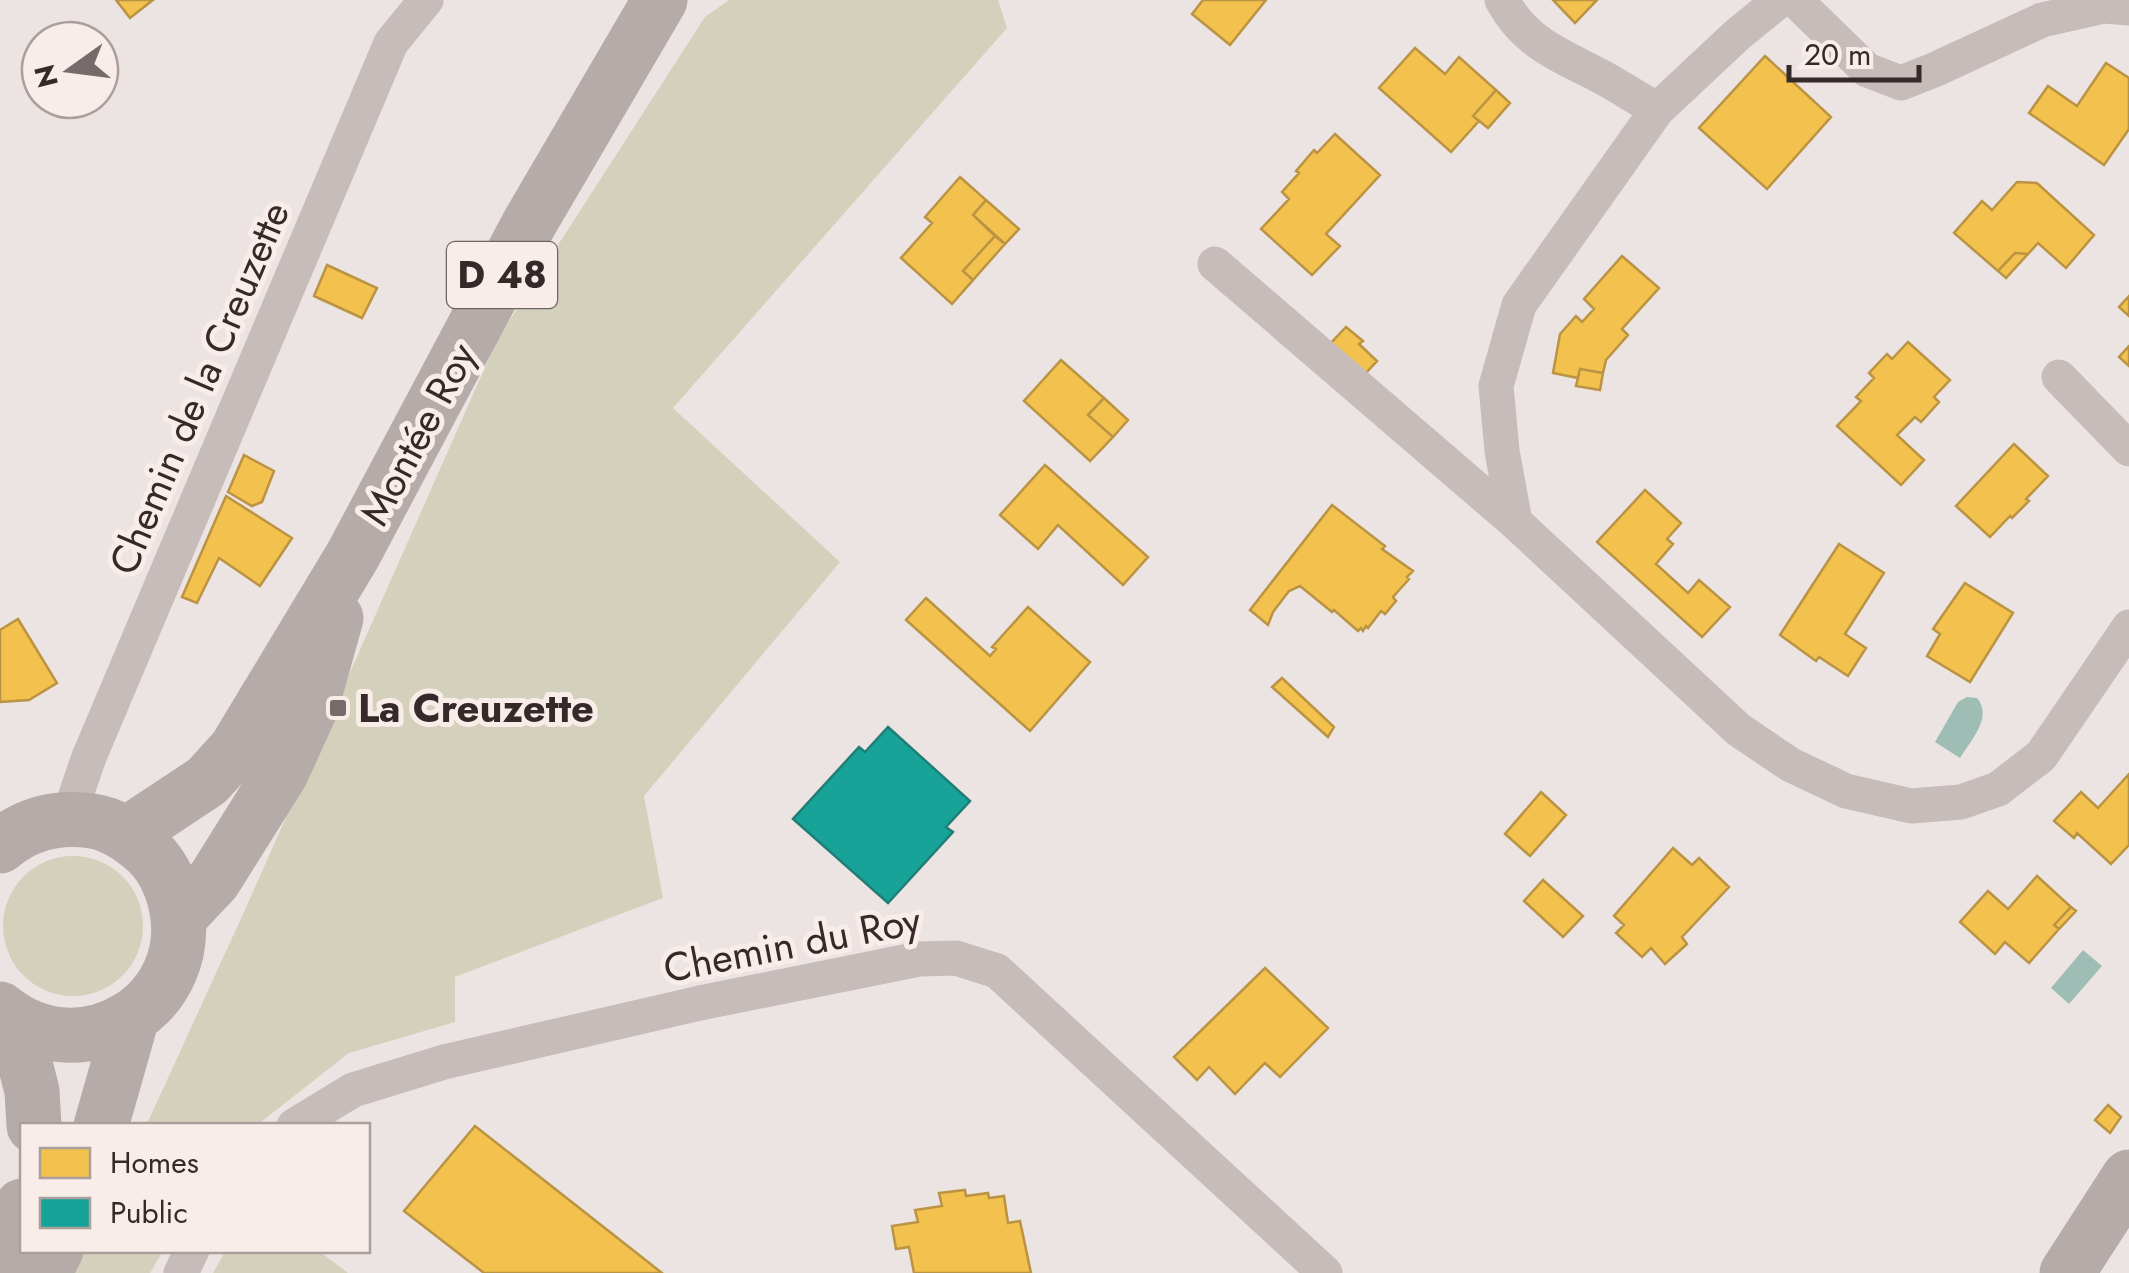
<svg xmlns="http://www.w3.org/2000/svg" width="2129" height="1273" font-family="Jost,sans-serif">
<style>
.green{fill:#d3d0bc}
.water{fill:#9ebeb5}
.homes{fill:#f2c14e;stroke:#ba9343;stroke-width:2.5}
.public{fill:#17a398;stroke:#207e77;stroke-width:2.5}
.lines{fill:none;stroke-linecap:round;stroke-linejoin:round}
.street{stroke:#c6bcba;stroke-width:35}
.primary{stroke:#b5aba9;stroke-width:55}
.poi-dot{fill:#766a6a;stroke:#f9ede9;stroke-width:4}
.labels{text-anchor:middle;stroke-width:10;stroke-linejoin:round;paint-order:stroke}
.shield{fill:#f9ede9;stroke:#706463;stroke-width:2.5}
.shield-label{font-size:38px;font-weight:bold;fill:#362929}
.street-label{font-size:40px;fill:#362929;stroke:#f9ede9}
.poi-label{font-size:40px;font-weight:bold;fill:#362929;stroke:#f9ede9;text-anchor:start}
</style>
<rect width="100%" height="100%" fill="#ece4e2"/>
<path class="green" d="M729,0H998L1007,28L673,408L840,562L644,796L663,898L455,977V1022L349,1053L257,1125L146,1126L244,912L498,338L705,17Z
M3 926a70 70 0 1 1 140 0a70 70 0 1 1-140 0Z
M226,1250L319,1251L348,1273H213Z
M85,1251H163L150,1273H72Z"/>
<path class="water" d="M1967,697L1977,698C1993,717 1971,740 1960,758L1935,742L1958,702Z
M2083,950L2102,966L2069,1004L2051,988Z"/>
<path class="homes" d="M116,0H153L130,18Z
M1203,0H1266L1230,45L1192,14Z
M1553,0H1597L1575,23Z
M1415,48L1445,74L1459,57L1496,90L1473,116L1479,121L1451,152L1379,88Z
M1765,56L1831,117L1767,189L1699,128Z
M2106,63L2129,78V129L2104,165L2029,113L2048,86L2077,106Z
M1496,90L1510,103L1488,128L1473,116Z
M1335,134L1380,175L1326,234L1340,246L1312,275L1261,229L1289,199L1282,192L1299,173L1296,171L1314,150L1317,153Z
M960,177L986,200L973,215L995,236L963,271L973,280L952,304L901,258L932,223L925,217Z
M2017,182L2037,183L2094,235L2066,268L2038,243L2028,254L2015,253L1998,271L1954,233L1982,201L1992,210Z
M986,200L1019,229L1005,244L973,215Z
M995,236L1005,244L973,280L963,271Z
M2015,253L2028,254L2006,278L1998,271Z
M1622,256L1659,288L1622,329L1628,335L1606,360L1603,373L1580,369L1578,378L1553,373L1560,334L1576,316L1582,322L1594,309L1584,299Z
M327,265L377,288L362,318L314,296Z
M2129,296V316L2119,307Z
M1346,327L1363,341L1359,344L1377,361L1365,374L1330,344Z
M1908,342L1950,380L1934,397L1939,402L1921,422L1915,417L1897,435L1924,460L1901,485L1837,426L1861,401L1856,397L1874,378L1869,373L1887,354L1892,359Z
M2129,346V366L2119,357Z
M1061,360L1104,398L1088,415L1113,437L1090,461L1024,401Z
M1580,369L1603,373L1600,390L1576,386Z
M1104,398L1128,420L1113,437L1088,415Z
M2014,444L2048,476L2026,499L2029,501L2012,518L2010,516L1990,537L1956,506Z
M244,455L274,471L262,502L252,506L228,492Z
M1045,465L1148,557L1123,585L1058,525L1038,549L1000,515Z
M1645,490L1681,523L1667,539L1673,544L1656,564L1688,593L1699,580L1730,607L1702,637L1597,542Z
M226,496L292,538L260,586L219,558L197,603L182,597Z
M1332,505L1385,546L1382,549L1413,571L1407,577L1409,579L1393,597L1396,601L1385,614L1381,611L1368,628L1366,626L1363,631L1361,628L1358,631L1334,610L1332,612L1300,586L1289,591L1273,612L1268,625L1250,610Z
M1839,544L1884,573L1845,634L1866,648L1848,676L1819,657L1816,661L1780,635Z
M1965,583L2013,613L1970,682L1927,656L1940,634L1933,629Z
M926,598L990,656L996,649L992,647L1028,607L1090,662L1030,731L906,620Z
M18,619L57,683L29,700L0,702V630Z
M1282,678L1334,727L1328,737L1272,687Z
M2129,774V845L2111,864L2077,833L2074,838L2054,821L2081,792L2098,808Z
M1541,792L1566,815L1530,856L1505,834Z
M1673,848L1692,865L1699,858L1729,887L1682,937L1687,944L1665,964L1651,948L1642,957L1616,933L1624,925L1614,916Z
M2037,876L2071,907L2054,925L2059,929L2029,963L2005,942L1995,954L1960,922L1988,891L2008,909Z
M1543,880L1583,916L1563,937L1524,901Z
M2071,907L2076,911L2059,929L2054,925Z
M1265,968L1328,1028L1280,1077L1265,1063L1235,1094L1209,1067L1197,1080L1174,1057Z
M2108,1105L2121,1117L2110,1133L2095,1120Z
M475,1126L662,1273H484L404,1211Z
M965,1190L966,1196L988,1193L989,1198L1004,1196L1008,1223L1020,1221L1031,1273H914L909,1247L896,1249L892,1226L918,1222L915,1210L942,1206L939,1193Z"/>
<path class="public" d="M888,727L970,801L946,827L953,832L888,903L793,819L859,747L865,752Z"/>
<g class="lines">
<path class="street" d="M1502,0C1526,44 1560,55 1602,77C1620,87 1639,99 1657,110
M1795,0L1867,70L1901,83L1934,70L2042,20L2104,6L2129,8
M1215,264L1515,522L1739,730L1791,765L1846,791L1911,806L1961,802L1998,789L2041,756L2129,627
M2059,377L2129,449
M1515,522L1502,451L1496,386L1519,305L1657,110L1737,35L1780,0
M68,818L89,757L391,43L426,0
M294,1126L353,1090L444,1062L700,1003L919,959L956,958L997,971L1325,1273
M181,1273L192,1250"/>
<path class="primary" d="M127,834L207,781L236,749L353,555L530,222L660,0
M0,846C27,823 58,816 92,821C113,824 130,836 145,849C161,863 170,882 175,901C201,1005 81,1076 0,1009
M179,917L214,880L281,773L311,707L336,618
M14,1020L32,1091L34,1126
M101,1126L132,1017
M0,1258L16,1228L22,1206
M44,1273L56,1250
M2067,1273L2129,1177"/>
</g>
<rect class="poi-dot" x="328" y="698" width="20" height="20" rx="5"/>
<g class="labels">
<rect class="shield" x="447" y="242" width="110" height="66" rx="8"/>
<g class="shield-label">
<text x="502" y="288">D 48</text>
</g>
<g class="street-label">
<text transform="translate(199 388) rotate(-67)" y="14">Chemin de la Creuzette</text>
<text transform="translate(418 434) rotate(-62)" y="14">Montée Roy</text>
<text transform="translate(792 944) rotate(-11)" y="14">Chemin du Roy</text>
</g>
<g class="poi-label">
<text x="358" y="722">La Creuzette</text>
</g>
</g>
<rect x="20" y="1123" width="350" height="130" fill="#f9ede9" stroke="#ab9f9c" stroke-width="2.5"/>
<rect x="40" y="1148" width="50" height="30" fill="#f2c14e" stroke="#ab9f9c" stroke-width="2.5"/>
<text x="110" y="1173" font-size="30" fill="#362929">Homes</text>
<rect x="40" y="1198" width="50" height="30" fill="#17a398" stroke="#ab9f9c" stroke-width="2.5"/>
<text x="110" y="1223" font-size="30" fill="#362929">Public</text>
<g transform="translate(70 70) rotate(256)"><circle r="48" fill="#f9ede9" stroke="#ab9f9c" stroke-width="2.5"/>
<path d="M0-8L18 38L0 25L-18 38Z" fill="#766a6a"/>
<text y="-15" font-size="28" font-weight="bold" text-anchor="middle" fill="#362929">N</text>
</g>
<path d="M1789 65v15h130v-15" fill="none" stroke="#362929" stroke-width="5"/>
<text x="1804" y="65" font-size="30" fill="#362929" stroke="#f9ede9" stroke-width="8" paint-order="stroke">20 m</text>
</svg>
